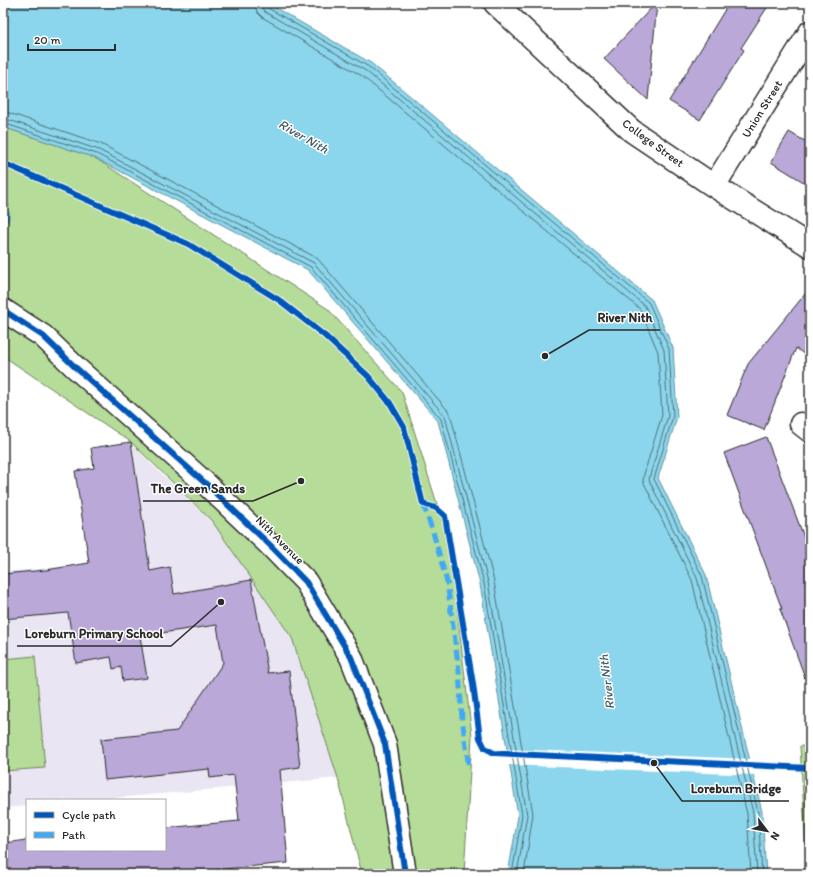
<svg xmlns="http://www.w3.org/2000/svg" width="813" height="877" font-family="Itim,sans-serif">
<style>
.built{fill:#eae5f3}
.green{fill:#b5dc98;stroke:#708462}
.water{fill:#8bd6ec;stroke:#65929f}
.pier{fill:#fff}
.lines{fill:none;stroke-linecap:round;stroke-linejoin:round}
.shore{stroke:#516f78;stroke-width:1}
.building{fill:#b9a8d8;stroke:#2b2b2b}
.street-casing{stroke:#2b2b2b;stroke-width:25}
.street{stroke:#fff;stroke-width:22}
.quiet{stroke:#3fa9f5;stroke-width:5;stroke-dasharray:10 5;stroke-linecap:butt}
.cycleway-casing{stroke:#fff;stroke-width:8}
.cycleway{stroke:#0057b8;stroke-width:6}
.labels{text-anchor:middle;stroke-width:3;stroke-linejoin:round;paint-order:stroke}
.street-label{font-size:12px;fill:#2b2b2b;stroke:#fff}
.water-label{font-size:13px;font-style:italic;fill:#485e65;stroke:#fff}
.leader{fill:none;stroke:#2b2b2b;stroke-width:1.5}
.callout-dot{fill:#2b2b2b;stroke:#fff;stroke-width:1.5}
.callout-label{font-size:13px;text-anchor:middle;font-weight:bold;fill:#2b2b2b;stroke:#fff;stroke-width:3;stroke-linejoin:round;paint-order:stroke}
</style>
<rect width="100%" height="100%" fill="#fff"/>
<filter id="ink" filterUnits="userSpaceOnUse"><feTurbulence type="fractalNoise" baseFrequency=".025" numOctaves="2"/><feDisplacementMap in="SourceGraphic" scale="8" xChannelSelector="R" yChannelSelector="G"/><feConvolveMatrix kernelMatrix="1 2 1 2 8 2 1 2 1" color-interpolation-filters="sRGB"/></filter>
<g filter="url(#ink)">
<path class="built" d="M131,442L151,464L212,521L292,638L338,778L93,800H27V806L3,808V572L61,567L76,662L111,657L113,668L121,667L123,681L146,677L140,636L179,630L170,568L131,573L144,533Z"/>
<path class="green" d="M3,127L95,158L328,309L402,392L449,542L472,736L464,874H362L338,778L292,638L212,521L131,442L3,356Z
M35,656L45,768L3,771V659Z
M800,746L810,747V874H804L807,866Z"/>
<path class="water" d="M3,3H267L371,63L652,300L673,348L677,417L658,478L706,575L762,812L766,874H508L518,816L480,584L438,421L308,270L95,158L3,127Z"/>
<path class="pier" d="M505,749L752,759L756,775L508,765Z"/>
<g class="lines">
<path class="shore" d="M255,3L257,12L262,17L362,76L640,309L658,352L662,415L644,474L643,481L692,580L747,814L751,874
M261,3L262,8L265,12L366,71L645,306L664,350L668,416L650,475L649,480L697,578L753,813L757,874
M266,3L268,8L369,67L649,303L669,349L673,416L654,479L702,576L758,812L762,874
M3,112L9,113L101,144L317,258L450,413L494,581L533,814L524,874
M3,118L99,150L314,263L445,416L488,582L527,815L517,874
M3,123L97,154L311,267L441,419L484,583L522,815L512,874"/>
</g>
<path class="building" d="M656,3H657L648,100L604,59Z
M729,3H770L741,48L744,50L700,120L669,101Z
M789,132L810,144V186L771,162Z
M810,288V359L796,348L764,430L727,415L748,364Z
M766,437L810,553V683H807L780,609H782L724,453Z
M131,442L150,571L170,567L174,594L251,580L268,673L289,671L300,767L280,770L288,863L171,874H3V843L27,840V850H165V828L239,821L234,775L210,778L209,769L105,780L101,739L177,731L223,663L217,625L140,636L147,678L123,681L121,667L113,669L111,657L76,663L68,613L3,619V574L46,570L89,563L75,471L94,468L91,448Z"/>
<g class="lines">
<defs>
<path id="street" d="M495,3L632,131L714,186L810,246
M714,186L810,32
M3,310L43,336L75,367L205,483L272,547L306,582L351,657L385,744L405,874
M801,424L810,431"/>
</defs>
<use href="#street" class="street-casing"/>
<use href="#street" class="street"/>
<path class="quiet" d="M3,198L8,208L3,246
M423,504L433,532L447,582L459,671L462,718L469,768"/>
<defs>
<path id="cycleway" d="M3,163L188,244L279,300L325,336L368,376L390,403L404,427L423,504L436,508L445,516L473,684L480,738L485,748L494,753L810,768
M3,310L43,336L75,367L205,483L272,547L306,582L351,657L385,744L405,874"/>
</defs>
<use href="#cycleway" class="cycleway-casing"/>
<use href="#cycleway" class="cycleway"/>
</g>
</g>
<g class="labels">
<g class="street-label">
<text transform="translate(762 109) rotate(-58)" y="4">Union Street</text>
<text transform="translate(653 143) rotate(36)" y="4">College Street</text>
<text transform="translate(280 540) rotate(45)" y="4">Nith Avenue</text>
</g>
<g class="water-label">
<text transform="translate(304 136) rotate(30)" y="5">River Nith</text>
<text transform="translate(606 682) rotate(-97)" y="5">River Nith</text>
</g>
</g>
<path class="leader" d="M545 356L589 330H660M301 481L253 501H143M221 602L171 646H17M654 763L682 801H789"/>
<g class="callout-dot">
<circle cx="545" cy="356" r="4"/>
<circle cx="301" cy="481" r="4"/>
<circle cx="221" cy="602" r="4"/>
<circle cx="654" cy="763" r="4"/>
</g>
<g class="callout-label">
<text x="625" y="322">River Nith</text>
<text x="198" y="493">The Green Sands</text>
<text x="94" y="638">Loreburn Primary School</text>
<text x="736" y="793">Loreburn Bridge</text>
</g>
<rect width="813" height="877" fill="none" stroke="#fff" stroke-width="16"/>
<rect x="8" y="8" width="797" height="861" fill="none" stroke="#2b2b2b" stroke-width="1.5" filter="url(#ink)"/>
<rect x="26" y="799" width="140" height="52" fill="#ffffff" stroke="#aaaaaa"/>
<rect x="34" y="812" width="20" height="6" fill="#0057b8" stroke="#aaaaaa"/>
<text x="62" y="819" font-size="12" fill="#2b2b2b">Cycle path</text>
<rect x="34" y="832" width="20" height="6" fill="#3fa9f5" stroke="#aaaaaa"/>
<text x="62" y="839" font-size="12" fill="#2b2b2b">Path</text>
<g transform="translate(767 831) rotate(122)" stroke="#ffffff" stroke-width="3" paint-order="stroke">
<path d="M0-3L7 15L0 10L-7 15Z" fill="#2b2b2b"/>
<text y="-6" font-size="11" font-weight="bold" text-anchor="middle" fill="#2b2b2b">N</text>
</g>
<path d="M28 44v6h87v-6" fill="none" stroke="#2b2b2b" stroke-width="2"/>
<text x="34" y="44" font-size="12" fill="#2b2b2b" stroke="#ffffff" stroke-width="3" paint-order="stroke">20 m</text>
</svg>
